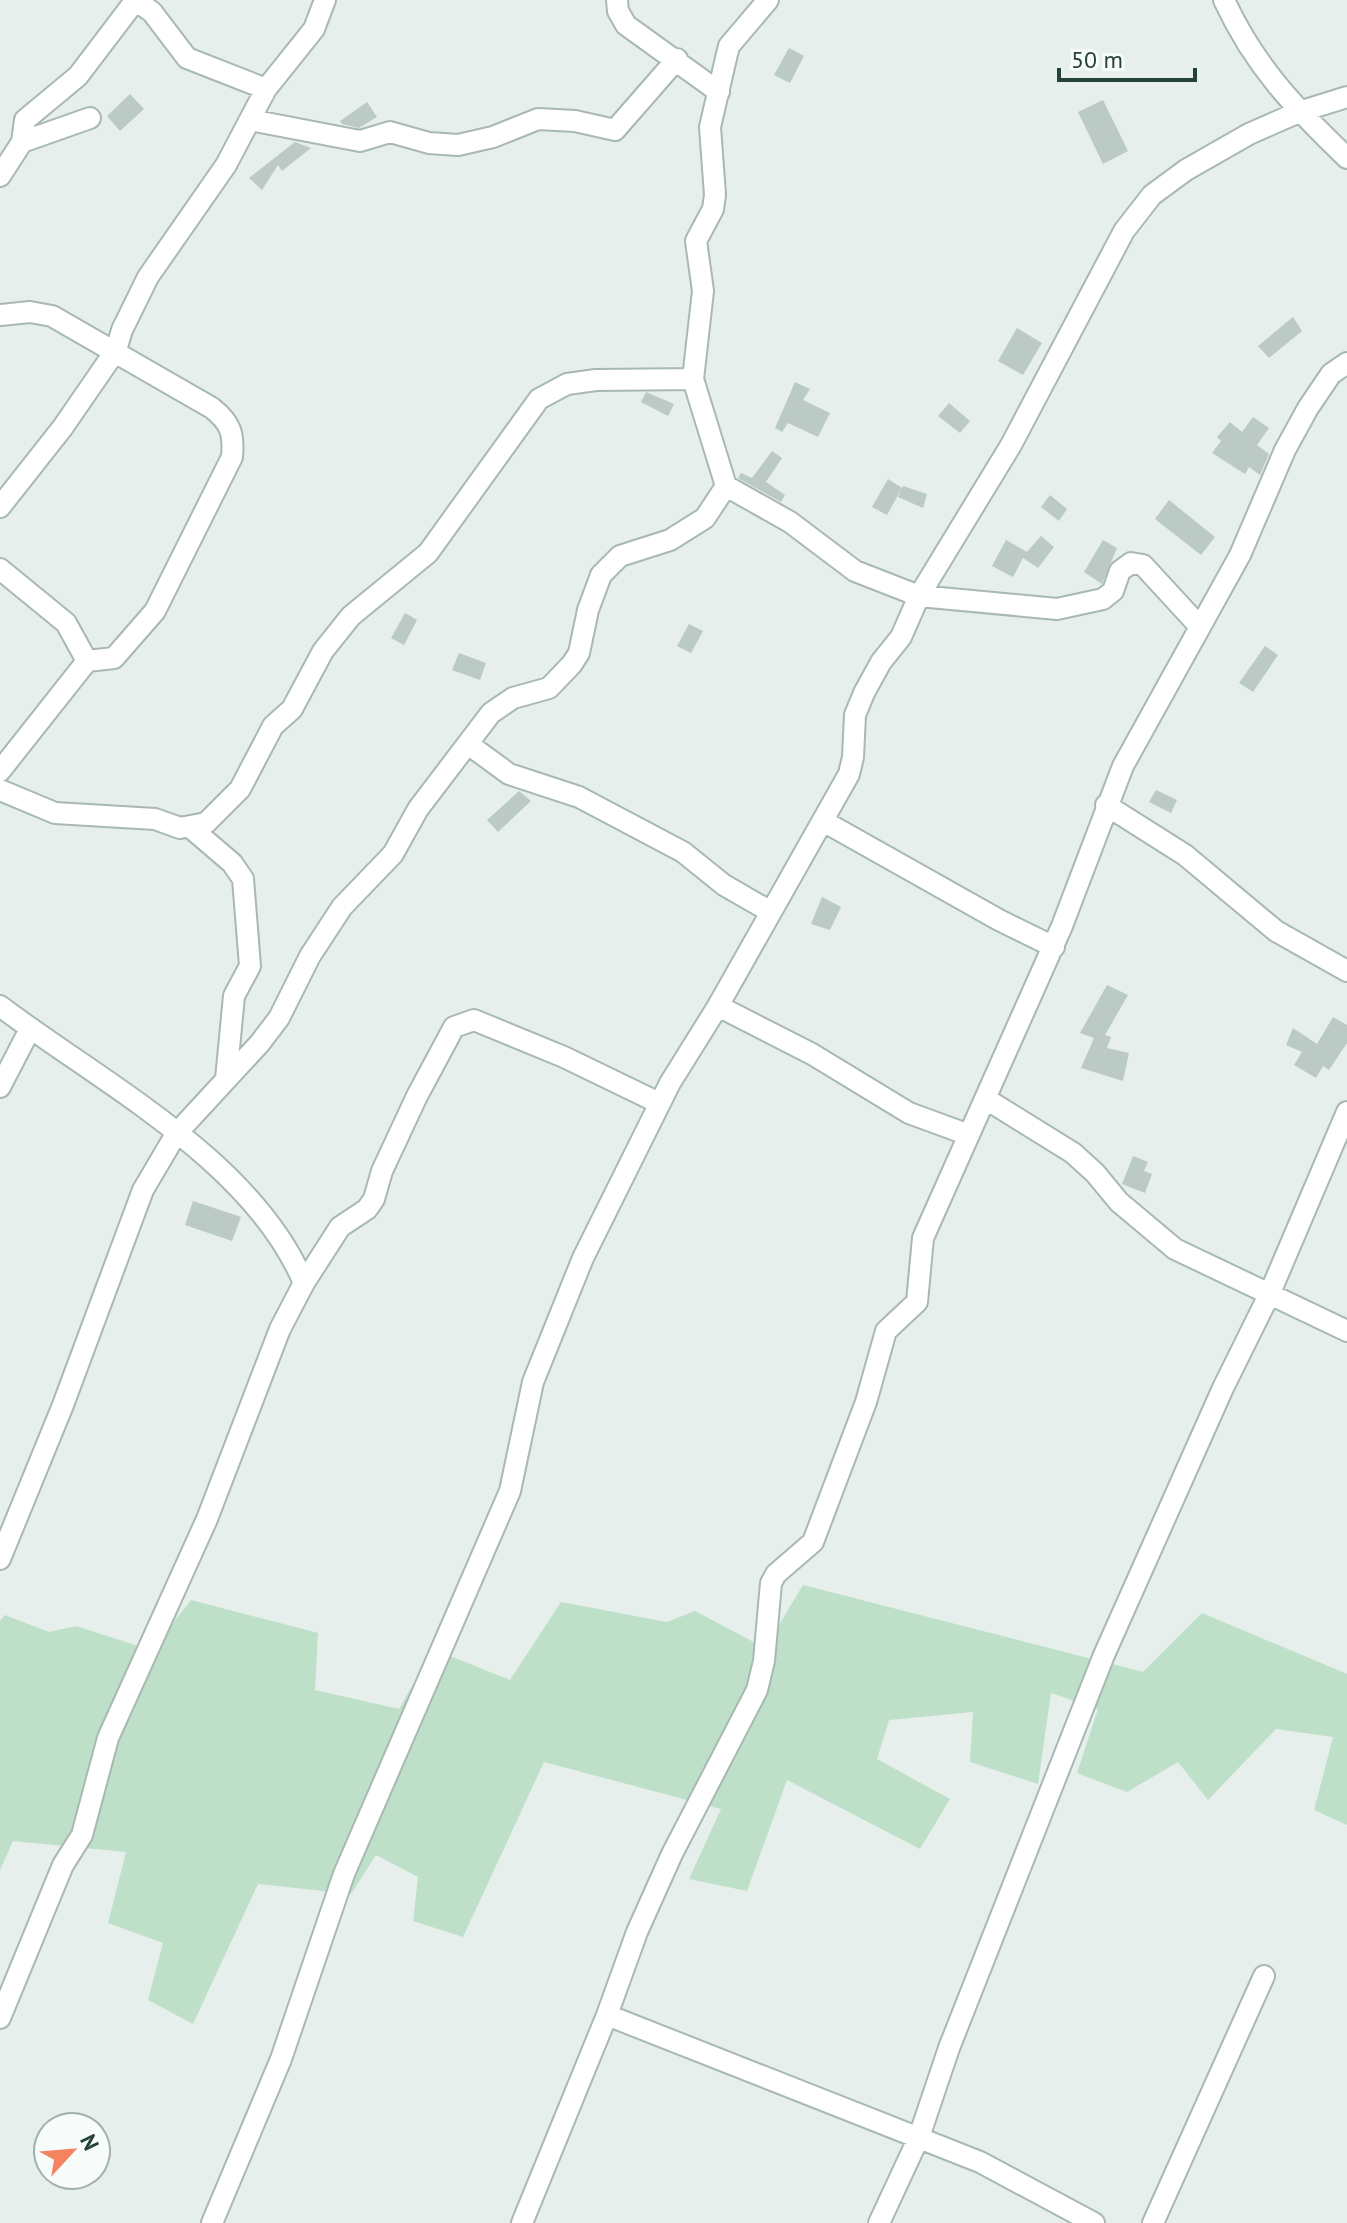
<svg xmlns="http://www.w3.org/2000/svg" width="1347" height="2223" font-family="'PT Sans',sans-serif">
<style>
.green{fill:#bfe0c8}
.building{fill:#bbcac4}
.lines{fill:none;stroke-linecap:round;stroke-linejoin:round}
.minor-casing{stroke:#a8b8b2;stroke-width:24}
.minor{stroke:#fff;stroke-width:20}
</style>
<rect width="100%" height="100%" fill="#e6efeb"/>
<path class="green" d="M803,1585L1143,1672L1202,1613L1347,1674V1825L1314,1810L1333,1737L1276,1729L1208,1800L1178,1762L1127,1792L1077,1773L1098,1709L1051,1693L1038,1784L970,1762L973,1712L889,1720L877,1759L950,1799L920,1849L787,1780L747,1891L689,1879L721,1809L544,1762L463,1937L413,1921L418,1877L376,1855L351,1894L258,1884L193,2024L148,2000L163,1943L108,1923L126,1852L13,1841L0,1870V1621L5,1615L49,1632L76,1626L151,1650L191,1600L318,1633L315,1690L399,1709L433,1649L510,1680L561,1602L667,1622L695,1611L765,1648Z"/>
<path class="building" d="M789,48L804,56L790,83L774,75Z
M130,94L144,109L120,131L107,116Z
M1103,100L1128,151L1103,164L1078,112Z
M367,102L377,117L359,128L342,124L340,121Z
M295,142L311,148L282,171L278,165L262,190L249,178Z
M1293,317L1302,331L1269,358L1258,346Z
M1017,328L1042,343L1023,375L998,361Z
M795,382L810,389L803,400L830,413L818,437L788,423L782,432L775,428Z
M646,392L674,404L668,416L641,402Z
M949,403L970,421L960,433L938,416Z
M1253,417L1269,428L1257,445L1269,454L1260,475L1249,467L1245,474L1212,453L1221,441L1217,437L1230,422L1242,432Z
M772,451L782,458L766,482L785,495L781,502L738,478L741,473L752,478Z
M888,479L902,488L887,515L872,507Z
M903,486L927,494L923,508L898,497Z
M1050,495L1067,509L1059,521L1041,507Z
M1169,500L1215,537L1201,555L1155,519Z
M1041,536L1054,547L1038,568L1023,558L1013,577L992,566L1006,540L1027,552L1025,554Z
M1103,540L1117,548L1102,584L1084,572Z
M405,613L417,620L404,645L391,638Z
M689,624L703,631L691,653L677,646Z
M1265,646L1278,655L1253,692L1239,683Z
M459,653L486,663L480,680L452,670Z
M1156,790L1177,800L1171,813L1149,802Z
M519,791L531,801L498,832L487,820Z
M822,897L841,907L830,930L811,924Z
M1107,985L1128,995L1105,1035L1111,1037L1107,1048L1129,1053L1123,1081L1081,1068L1094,1038L1080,1033Z
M1333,1017L1347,1025V1043L1329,1070L1323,1066L1316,1078L1294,1065L1302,1052L1286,1045L1293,1028L1317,1044Z
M1133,1156L1148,1162L1144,1171L1152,1174L1145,1193L1122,1184Z
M193,1201L241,1217L232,1241L185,1225Z"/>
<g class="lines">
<defs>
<path id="minor" d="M135,0L152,12L187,58L266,89
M617,0L618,11L626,25L719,92
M1224,0C1255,67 1295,108 1347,158
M250,120L360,141L390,132L429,143L458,145L493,137L538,119L575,121L615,130L677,59
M22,142L90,118
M0,176L22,142L25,120L78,76L135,1
M0,315L30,312L52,316L212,408C231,423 234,434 232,457L155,611L114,658L87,661
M726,486L790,522L855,571L919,596L1057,609L1103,599L1113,591L1120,571L1131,563L1143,565L1200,627
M0,507L63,427L116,350L122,330L148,277L226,165L266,89L314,29L325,0
M0,569L66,623L87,661
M468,744L509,774L579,797L683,852L724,885L771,912
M0,771L87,661
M0,790L55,813L155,819L180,828L206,823L240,789L273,726L292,709L323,651L351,616L428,553L539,399L567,384L596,380L693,379
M1106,805L1185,855L1276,931L1347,971
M823,821L999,920L1054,947
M191,828L232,863L243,879L250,966L234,996L226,1079
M0,1006C103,1084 252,1160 304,1283
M718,1006L812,1054L909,1113L969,1135
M0,1087L30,1029
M986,1099L1073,1153L1095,1173L1119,1202L1175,1249L1347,1331
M0,1559L63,1405L143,1190L176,1134L260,1043L279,1018L310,956L342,907L393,854L418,809L491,713L513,698L549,688L572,664L579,653L588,610L601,575L620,556L670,540L705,518L726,486L693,379L703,291L696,241L713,209L715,195L710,127L727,54L729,46L768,0
M607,2015L980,2162L1094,2223
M0,2018L63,1865L82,1835L108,1738L207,1519L280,1329L304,1283L340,1227L367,1209L374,1199L382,1171L417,1096L454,1027L474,1020L564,1057L659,1103
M212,2223L281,2059L344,1874L510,1491L533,1382L583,1258L670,1083L718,1006L849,774L853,757L855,715L864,693L881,662L901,637L919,596L1011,445L1124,231L1152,195L1186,170L1249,134L1299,112L1347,97
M522,2223L607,2015L637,1932L672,1854L757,1690L764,1661L771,1583L776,1574L813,1542L866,1402L886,1331L917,1302L923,1238L1062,926L1123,766L1240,555L1285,450L1308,408L1331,374L1347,363
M879,2223L919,2137L949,2048L1104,1655L1223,1388L1269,1295L1347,1112
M1153,2223L1264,1976"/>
</defs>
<use href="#minor" class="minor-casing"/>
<use href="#minor" class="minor"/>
</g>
<g transform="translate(72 2151) rotate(64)"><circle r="38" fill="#f7fbf9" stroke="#a3b1ad" stroke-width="2"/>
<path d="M0-6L14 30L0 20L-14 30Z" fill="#f4845f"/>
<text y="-12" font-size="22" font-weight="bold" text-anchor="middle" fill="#24423a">N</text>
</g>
<path d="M1059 68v12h136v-12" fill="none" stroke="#24423a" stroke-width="4"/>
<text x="1071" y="68" font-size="24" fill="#24423a" stroke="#f7fbf9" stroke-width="6" paint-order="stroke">50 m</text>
</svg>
